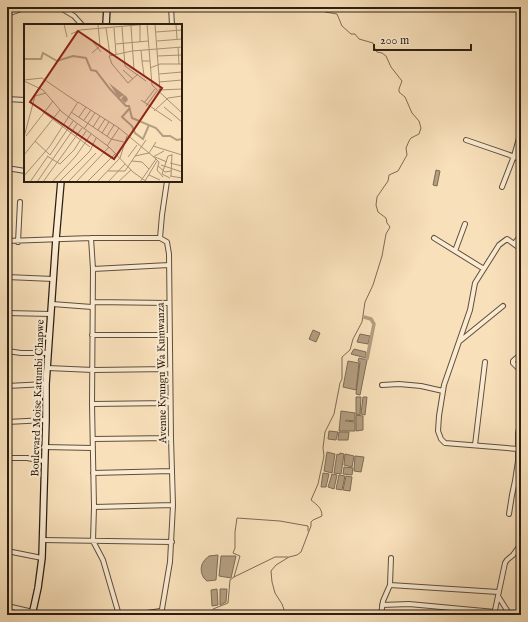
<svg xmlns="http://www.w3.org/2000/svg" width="528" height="622" font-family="'IM FELL English',serif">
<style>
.water{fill:#b39e81;stroke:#7d6b55}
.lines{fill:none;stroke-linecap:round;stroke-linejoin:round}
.stream{stroke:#7d6b55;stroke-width:1}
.canal{stroke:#b39e81;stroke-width:3.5}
.street-casing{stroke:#604e3c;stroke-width:6}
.secondary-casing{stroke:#2d1e12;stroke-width:8}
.street{stroke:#faebd2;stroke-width:4}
.secondary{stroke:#faebd2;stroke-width:5.5}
.labels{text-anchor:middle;stroke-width:4;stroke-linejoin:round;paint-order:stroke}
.street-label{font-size:11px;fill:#2d1e12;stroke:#faebd2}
.inset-river{fill:none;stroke:#b39e81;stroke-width:2}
.inset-road{fill:none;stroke:#a79277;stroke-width:1}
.view{fill:#8f2418;fill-opacity:0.15;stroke:#8f2418;stroke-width:2}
.inset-edge{fill:none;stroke:#2d1e12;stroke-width:2}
</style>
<rect width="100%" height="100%" fill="#f8e0ba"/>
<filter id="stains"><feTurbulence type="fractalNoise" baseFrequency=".005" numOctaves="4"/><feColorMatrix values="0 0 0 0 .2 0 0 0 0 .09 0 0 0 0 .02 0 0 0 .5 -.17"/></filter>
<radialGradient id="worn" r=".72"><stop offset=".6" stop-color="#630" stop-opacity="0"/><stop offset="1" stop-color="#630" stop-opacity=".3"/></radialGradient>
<path class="water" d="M436,170L440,171L437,186L433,185Z
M313,330L320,333L316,342L309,339Z
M360,334L370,336L368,344L357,342Z
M354,349L366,352V358L351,354Z
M359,358L367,360L360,395L356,394L360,362L358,361Z
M348,361L359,363L356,390L343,387Z
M356,397H361L360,415L356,414Z
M363,397H367L365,415L361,414Z
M341,411L355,413V421L346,420L345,421L355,422V431H339Z
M356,415L363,416V430L356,431Z
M329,431L338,432L336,440L328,439Z
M339,432H349L348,440H338Z
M327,452L335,454L332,473L324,471Z
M340,453L344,454L341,474L334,473L337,454L339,455Z
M345,454L354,456L352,467L344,465Z
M355,456L364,457L361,472L354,471Z
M344,467L353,468L352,475L343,474Z
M323,473L329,474L326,487H321Z
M332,474L337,475L334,489L328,487Z
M339,475L345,476L342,490L336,489Z
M346,476L352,477L350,491L343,490Z
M218,555L216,580L207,581C201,577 199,567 204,561C205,559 207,558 209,556Z
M221,556H236L231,578L219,576Z
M217,589L218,605L212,606L211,590Z
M220,589H227L226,602L220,605Z
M215,610L232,611L231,615H215Z"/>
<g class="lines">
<path class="stream" d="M234,577L275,557H288
M213,615V609L228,603L230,580L234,577L240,556L233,553L235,548V532L237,518L280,521L308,526V531
M286,615L282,604L275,593L272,582L271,571L276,565L289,557L297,555L301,552L311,526V522L313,520L322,516C322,508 317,505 311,500L318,484L324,456L323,448L325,432L334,414L340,383L342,379V357L350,350L353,339L362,322L365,302L373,285L382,256L386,234L390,227L387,223L386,218L378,212L376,205L377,197L388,181L389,175L398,171L407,155L406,148L409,141L411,138L419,134L421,128L419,121L412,113L405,97L399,92V89L402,81L391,67L386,56L382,53L377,52L375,49L373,43L359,39L355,34H351L342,26L337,14L325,12L317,7"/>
<path class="canal" d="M364,317L371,319L374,324L367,359"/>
<defs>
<path id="street" d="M59,7L74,16L82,25
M171,7L172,25
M7,14L27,7
M7,99L25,100
M466,140L521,159
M7,168L25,171
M502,187L514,156L521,131
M91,238L93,269L92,404L94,507L93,541L103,560L119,615
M160,238L162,215L167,181
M434,238L484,269
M7,241L91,238H160L167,242L169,254L171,438L173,505L170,562L161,615
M18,242L20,202
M514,244L521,235
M455,251L465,224
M93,269L169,265
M7,277L53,279
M93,302L169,303
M52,304L92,307
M7,313L51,314
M92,335H169
M460,341L503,306
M7,351L21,353H48
M521,354L513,361V363L521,371
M48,368L93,370L170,369
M382,385L399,384L421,386L443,391
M7,386L46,384
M92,404L170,403
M7,422L46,420
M93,439L171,438
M475,445L485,362
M44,447L93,448
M518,449L445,443L441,439L438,431L439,416L444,385L470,310L475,283L499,245L507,239L521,249
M7,458H27L44,461
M93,473L172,471
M94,507L173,505
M509,514L512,495L515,481L518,461V433L521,418
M42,540L172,542
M7,551L42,558
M390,585L498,592
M498,596L510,615
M382,605L409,604L495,612
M7,606L33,612
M93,615L96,613L119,615
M132,615L161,611
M381,615L383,601L390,585L391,558
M494,615L505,563L507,560L513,555L521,544
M516,615L521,611"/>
<path id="secondary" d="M106,25L107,7
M32,615L38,588L42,558L46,420V384L56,239L61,181"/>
</defs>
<use href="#street" class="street-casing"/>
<use href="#secondary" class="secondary-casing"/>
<use href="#street" class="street"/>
<use href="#secondary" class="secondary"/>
</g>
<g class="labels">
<g class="street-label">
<text transform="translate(161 373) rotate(-91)" y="4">Avenue Kyungu Wa Kumwanza</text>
<text transform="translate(37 398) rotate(-88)" y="4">Boulevard Moise Katumbi Chapwe</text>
</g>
</g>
<g transform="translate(24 24)">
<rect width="158" height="158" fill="#f8e0ba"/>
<path d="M85,59L103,73L104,76L101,79L97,75L100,71L95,74Z" fill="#b39e81"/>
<path class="inset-river" d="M0,35H17L19,29L33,37L49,32L62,34L67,46L72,47L86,65L102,82H105L108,94L132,104L139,112H146L153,116L158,115M105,85L98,93L108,102L111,109L119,115L125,101"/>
<path class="inset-road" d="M40,0L43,13M123,0L128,61L158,89M131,0L136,66M152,0L153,15M116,1V18M107,2L110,46M98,3L101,42L122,57M82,4L86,31M90,4L92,30M132,8L158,6M47,10L56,6L124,0M133,17L158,15M69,18L77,28M92,20L124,17M154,23L155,40M117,26L118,37H126M68,29L76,22L74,0M133,32L158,31M118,37L120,51M126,44L136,40H158M99,46L109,55M114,50L104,59L88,40L85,32L108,27L158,23M135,50L158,48M0,56L18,54L53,78M0,57L19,66L38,88L85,123L109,148L123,158M135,58L158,56M135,66L158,65M117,76L148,97M120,79L131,65M122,82L133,67M140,83L158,98M130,87L144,74L158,72M19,88L66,123M47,88L87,115L100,118M55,93L62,83M60,96L67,86M69,103L76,92M60,105L71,89M74,106L81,95M78,109L85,98M2,112L29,77M83,112L90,101M0,113L11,72L22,69M11,117L26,131L49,97M83,122L95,104M129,122L158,131M0,131L36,86M23,132L36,140L50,126L62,107M111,132L125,129L132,118M104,133L113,121M129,133L140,127M131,133L143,138M108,137L118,138L125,145M146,139L158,142M137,141L158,148M134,142L141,148L147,147M84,147H101L122,116M125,151L136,156M0,152L26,122L54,78L95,104L131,134L135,138L133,146L139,153M146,152L158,154M147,152L148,130M146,154L138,150L144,132L148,131M121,157L133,137M6,158L24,132M13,158L53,100M19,158L58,104M28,158L52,132L67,110M35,158L66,127L72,114M44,158L72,129M52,158L85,123M63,158L92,129M73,158L96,134L103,112M84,158L101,140M94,158L107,146M116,158L132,135"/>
<path class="view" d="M54,7L138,64L90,135L6,78Z"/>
<rect width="158" height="158" class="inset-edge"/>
</g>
<rect width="528" height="622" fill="none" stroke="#f8e0ba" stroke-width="24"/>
<rect x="8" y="8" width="512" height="606" fill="none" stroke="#2d1e12" stroke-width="2"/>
<rect x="12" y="12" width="504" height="598" fill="none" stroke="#2d1e12"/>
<path d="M374 44v6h97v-6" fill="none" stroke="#2d1e12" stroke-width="2"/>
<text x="380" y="44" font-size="12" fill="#2d1e12" stroke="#faebd2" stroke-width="3" paint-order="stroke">200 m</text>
<rect width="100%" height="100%" filter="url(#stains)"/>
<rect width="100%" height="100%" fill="url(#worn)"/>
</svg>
